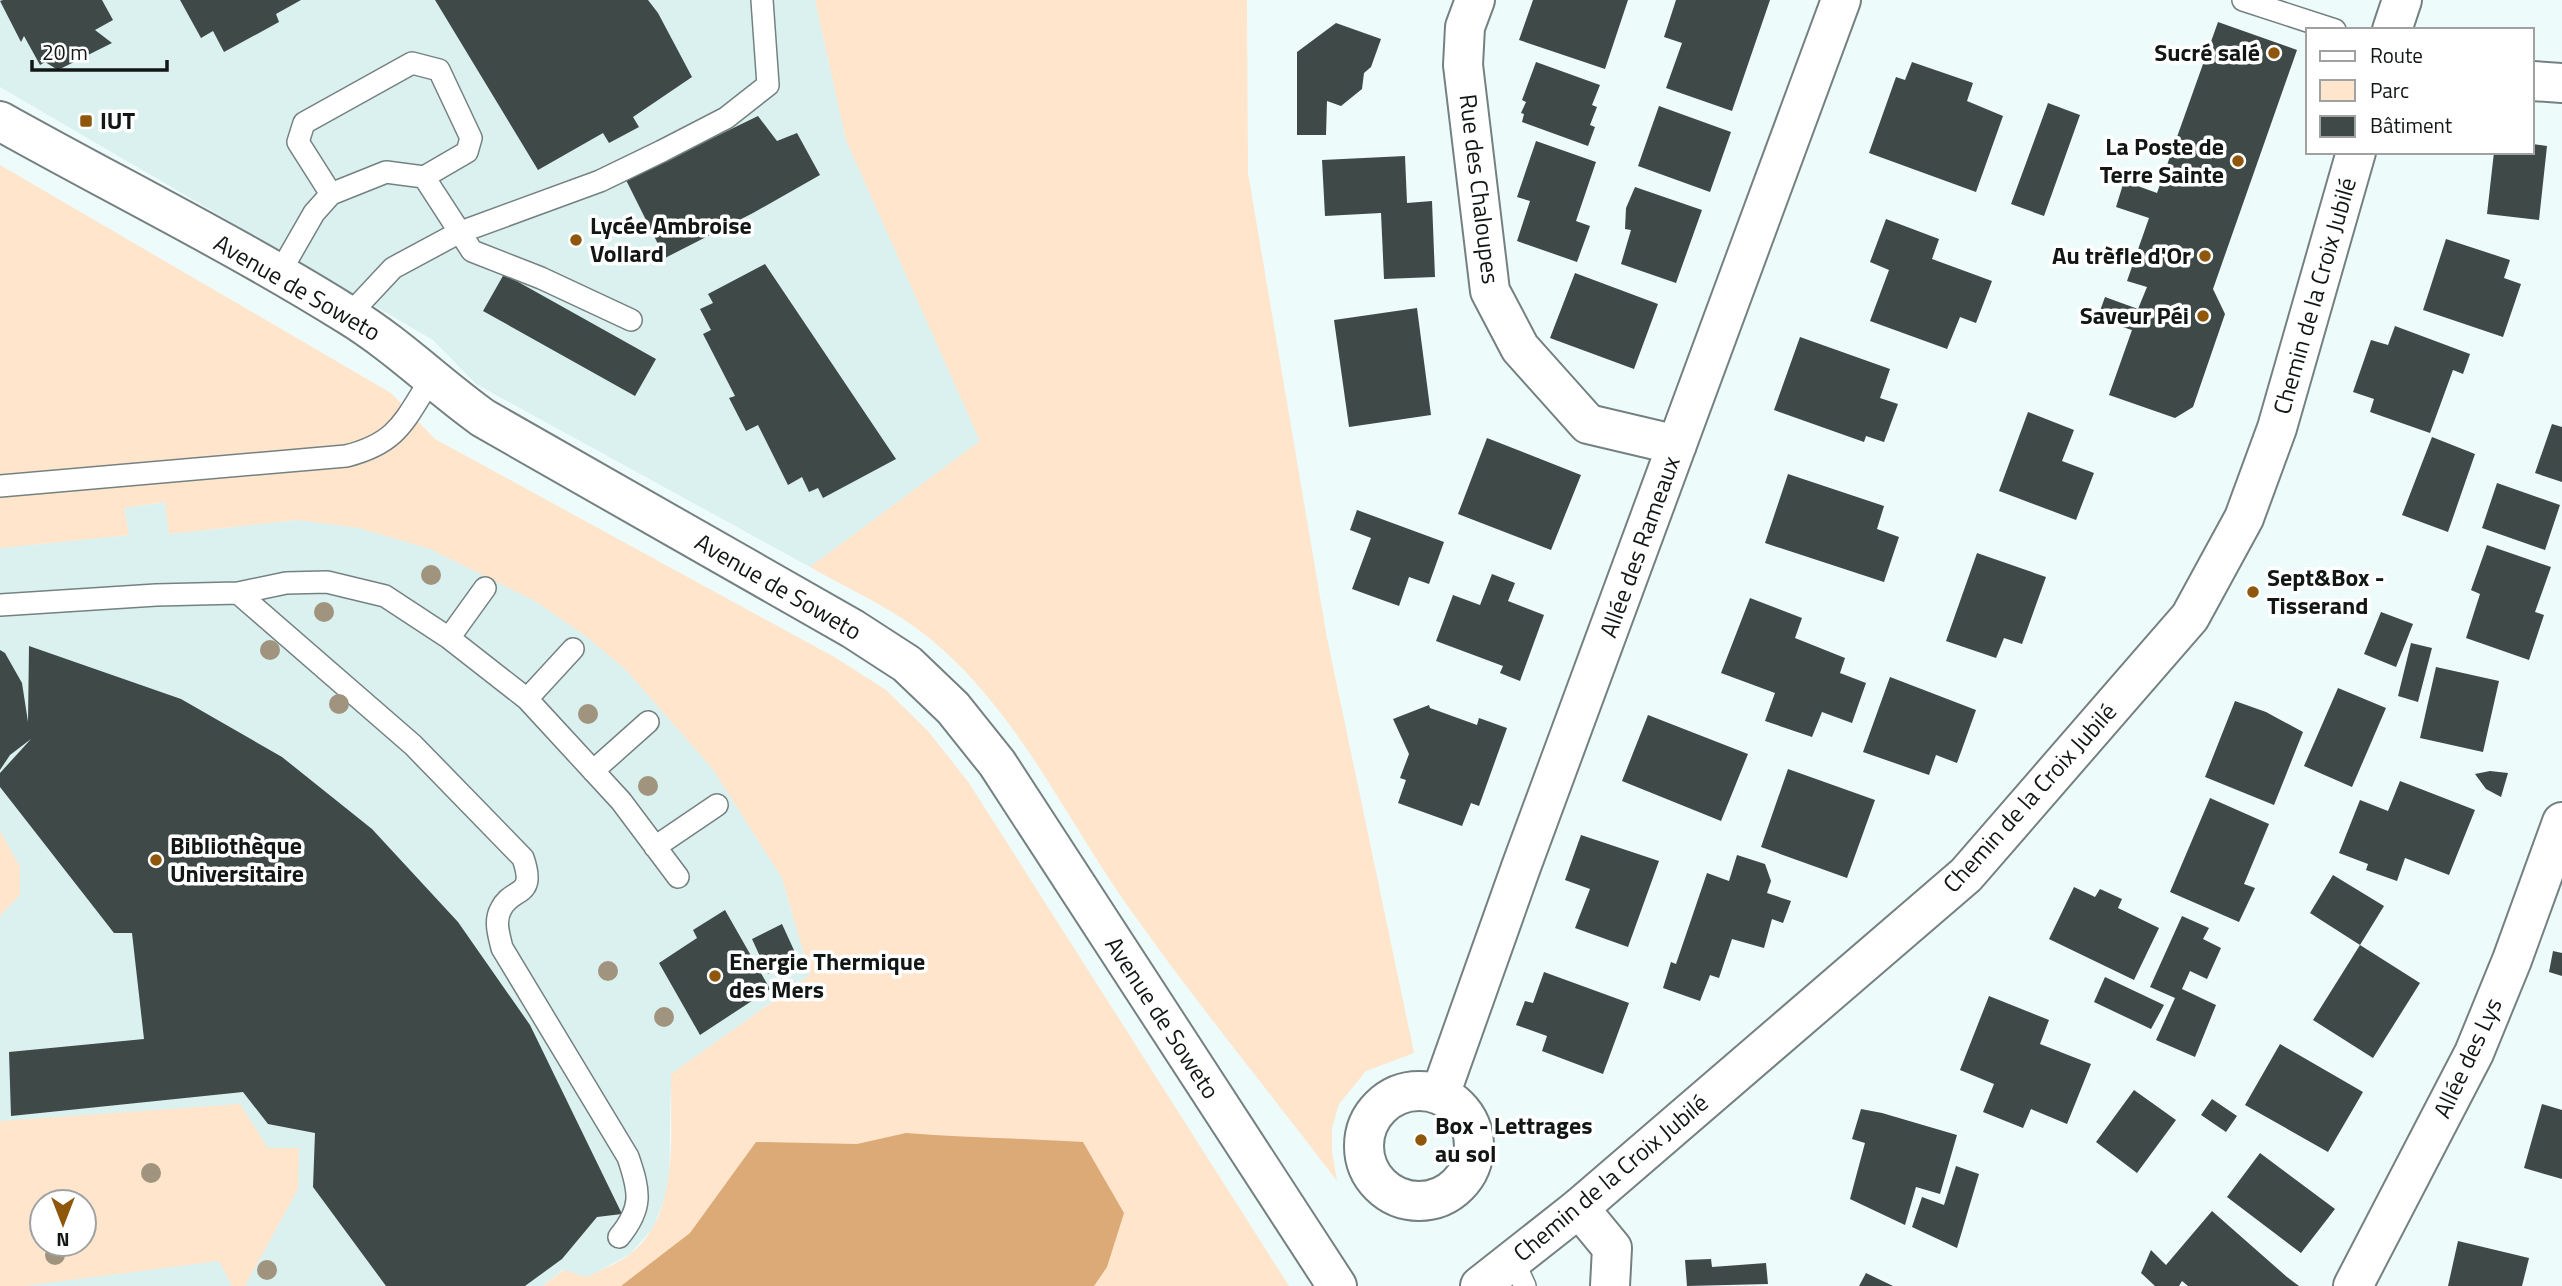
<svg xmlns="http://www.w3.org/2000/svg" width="2562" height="1286" font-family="'Titillium Web',sans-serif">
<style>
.built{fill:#daf1f0;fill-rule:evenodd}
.green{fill:#fee5cb;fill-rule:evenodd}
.forest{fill:#dbaa77}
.building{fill:#3e4948}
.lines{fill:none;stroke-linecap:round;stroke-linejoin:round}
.lane-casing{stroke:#758180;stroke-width:24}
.street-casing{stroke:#758180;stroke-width:42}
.secondary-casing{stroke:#758180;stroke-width:42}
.lane{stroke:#fff;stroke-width:21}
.street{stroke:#fff;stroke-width:38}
.secondary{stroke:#fff;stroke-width:38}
.tree{fill:#a1947f}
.poi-dot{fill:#8e570c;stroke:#fff;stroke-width:2.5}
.labels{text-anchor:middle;stroke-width:7;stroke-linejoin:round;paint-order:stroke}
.poi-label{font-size:24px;font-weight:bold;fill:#121716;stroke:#fff;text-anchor:start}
.street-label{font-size:24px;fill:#121716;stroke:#fff}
</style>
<rect width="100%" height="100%" fill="#eefbfb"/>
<path class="built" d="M0,0H815L846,140L980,441L810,567L476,384L433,340L0,87Z
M166,502L170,534L298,520L360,528L430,549L535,600L587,637L626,670L712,768L782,878L810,975L671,1074L669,1187L653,1228L630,1254L586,1278L563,1270L542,1286H0V548L129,535L124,508ZM42,1202H84V1244H42Z"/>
<path class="green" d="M815,0H1247L1248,173L1327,638L1414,1053L1366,1071L1339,1104L1332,1128V1151L1337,1181C1269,1091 1197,1004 1132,912C1066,820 1018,710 928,637C893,609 849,589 810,567L980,441L846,140Z
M0,165L391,393L435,439L836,658L886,690L928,731L969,783L1289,1286H542L564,1270L587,1277C600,1270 617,1264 630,1254C681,1215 670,1131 671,1074L810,975L782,878L712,768L626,670L587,637L535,601L430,549L359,528L298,520L169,534L165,502L124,508L129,535L0,548Z
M0,831L20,867V895L0,916Z
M240,1104L268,1148H299L298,1189L245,1286H232L219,1261L23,1286H0V1121ZM42,1202H84V1244H42Z"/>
<path class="forest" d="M906,1133C965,1138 1024,1138 1083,1142L1124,1213L1107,1267L1094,1286H621L690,1233L756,1142L857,1144Z"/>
<path class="building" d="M3,0H102L113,20L95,30L112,43L58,70L45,62L40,65L24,36L21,42L0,1Z
M180,0H301L276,14L279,22L224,52L213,31L201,38Z
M435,0H648L658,13L692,77L633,117L639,127L609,143L603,133L538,170Z
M1533,0H1628L1605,69L1519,40Z
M1676,0H1770L1732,111L1666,88L1682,43L1664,37Z
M2218,22L2297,50L2213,289L2225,314L2193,407L2175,418L2109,395L2132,330L2097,319L2105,297L2138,309L2147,287L2127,281L2149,218L2116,207L2124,181L2157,193Z
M1336,23L1381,39L1371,67L1364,73L1362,89L1341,106L1327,101L1326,135H1297V52Z
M1536,62L1600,85L1592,105L1597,107L1590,125L1595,127L1588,146L1522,122L1524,114L1521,113L1526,102L1522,100Z
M1912,62L1973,83L1967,101L2003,116L1976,192L1869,153L1896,77L1905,80Z
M2048,103L2080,115L2044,216L2011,204Z
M1659,106L1731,132L1710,192L1638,166Z
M758,116L777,141L797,133L820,175L753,213L665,258L626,180Z
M1536,141L1596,162L1576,221L1590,226L1577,262L1517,241L1530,201L1517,197Z
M2532,144L2547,146L2539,220L2487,214L2494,152H2532Z
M1405,156L1407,203L1432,201L1435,277L1384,279L1381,213L1325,216L1322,160Z
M1635,187L1702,210L1676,283L1621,264L1631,230L1625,229L1626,208Z
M1886,219L1939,239L1932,259L1992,281L1976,323L1960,317L1947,349L1870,321L1889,270L1870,262Z
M2446,239L2510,260L2504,278L2521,284L2503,337L2423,310Z
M765,264L896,459L823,498L818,488L809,492L802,477L788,485L758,425L746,431L729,398L735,396L703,334L711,330L700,309L713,303L708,294Z
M1575,273L1658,304L1634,369L1550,338Z
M504,274L656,359L635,396L483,311Z
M1417,308L1431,415L1349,427L1334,320Z
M2395,326L2470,354L2463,374L2453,370L2430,433L2370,412L2374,399L2353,392L2371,340L2388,345Z
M1800,337L1890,369L1880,398L1898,404L1884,442L1866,436L1864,442L1774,410Z
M2028,412L2074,430L2062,461L2094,473L2076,520L1999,491Z
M2552,424L2562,427V482L2535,473Z
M2432,437L2475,454L2448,532L2402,515Z
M1487,438L1581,475L1551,550L1458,514Z
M1788,474L1884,506L1877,529L1899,537L1884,582L1765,543Z
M2497,483L2560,505L2545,550L2482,528Z
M1357,510L1444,542L1429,584L1409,577L1399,606L1352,589L1371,538L1350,530Z
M2487,545L2551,567L2535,612L2544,615L2529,660L2466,638L2480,594L2471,590Z
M1977,553L2046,577L2022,644L2004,638L1996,658L1946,641Z
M1492,574L1515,583L1508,601L1544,615L1520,681L1500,673L1503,666L1436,641L1453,595L1480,605Z
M1750,598L1802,618L1795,638L1845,658L1840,673L1866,683L1852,723L1822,712L1812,737L1765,721L1775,693L1721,673Z
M2381,612L2413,624L2396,667L2364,654Z
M2411,643L2432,648L2418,702L2398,696Z
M29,646L181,699L282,757L372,829L458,922L530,1025L622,1214L597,1217L562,1259L525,1286H386L313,1187L315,1133L268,1124L243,1092L11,1116L9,1052L144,1039L132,933H114L0,787V773L31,739L10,755L0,770V650L5,653L22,683L28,722Z
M2436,667L2499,681L2483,752L2420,738Z
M1890,677L1976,710L1957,763L1936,755L1929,775L1863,752Z
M2338,688L2386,708L2352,787L2304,766Z
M2235,701L2266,712L2303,732L2274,805L2205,777Z
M1429,705L1430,708L1477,725L1479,718L1507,728L1479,806L1471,803L1462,826L1398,803L1406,780L1400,778L1409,754L1393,719Z
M1648,715L1748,754L1721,821L1622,781Z
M1788,769L1875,800L1847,878L1761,847Z
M2490,771L2508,773L2501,797L2486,789L2475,774Z
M2400,781L2475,810L2449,875L2405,858L2397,881L2366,870L2368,864L2339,853L2360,800L2388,811Z
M2210,798L2269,824L2244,884L2255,888L2239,922L2170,892Z
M1581,835L1659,861L1628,947L1575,928L1590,889L1565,880Z
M1737,855L1765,864L1771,881L1767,893L1791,901L1783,923L1772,919L1764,948L1732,939L1719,978L1710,975L1700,1001L1663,988L1671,962L1676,964L1707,873L1729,881Z
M2333,875L2384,906L2360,945L2310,913Z
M2074,887L2095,897L2100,889L2122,899L2118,908L2159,928L2134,980L2049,939Z
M725,910L770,989L700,1035L659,963L697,938L693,930Z
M2182,916L2209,928L2203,939L2221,948L2207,979L2190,971L2182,989L2216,1005L2195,1057L2156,1040L2175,998L2150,987Z
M782,924L798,959L768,974L752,939Z
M2360,945L2420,983L2373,1058L2313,1020Z
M2553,951L2562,953V976L2549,972Z
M1544,972L1629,1003L1603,1074L1542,1051L1547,1036L1516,1025L1525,1001L1533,1003Z
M2105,977L2164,1005L2151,1029L2094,1002Z
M1989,996L2049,1020L2040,1044L2091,1064L2067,1124L2031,1109L2023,1128L1983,1112L1994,1084L1960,1070Z
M2280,1044L2363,1092L2328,1152L2245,1105Z
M2134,1090L2176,1120L2137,1173L2096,1142Z
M2212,1099L2237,1116L2226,1132L2201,1115Z
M2542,1104L2562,1110V1179L2524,1168Z
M1861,1109L1882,1113L1957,1135L1940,1194L1916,1187L1905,1225L1850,1199L1865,1143L1852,1139Z
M2260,1153L2335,1209L2301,1253L2227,1197Z
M1956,1166L1979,1174L1957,1248L1912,1227L1922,1197L1944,1205Z
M2212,1211L2287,1277L2299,1286H2188L2182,1281L2179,1286H2155L2141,1273L2151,1250L2166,1265Z
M2458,1241L2529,1258L2522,1286H2448Z
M1711,1259L1712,1267L1766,1263L1768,1284L1687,1286L1685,1260Z
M1866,1273L1893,1286H1859Z"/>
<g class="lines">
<defs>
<path id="lane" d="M2243,0L2335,30
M412,63L439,70L471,138L467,152L424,177L386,172L331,194L298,142L304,123Z
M424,177L472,251L541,278L631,320
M279,274L314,213L331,194
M349,315L393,268L458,233L600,181L662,151L726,118L768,85L762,0
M0,486L346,456C398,443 404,421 431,379
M238,593L286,583L327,582L385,596L449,638L527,699L621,801L678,877
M0,605L156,595L238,593L413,745L523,858C537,899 512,886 501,909C494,921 499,935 502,948L628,1157C640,1192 643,1208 619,1237
M449,638L485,588
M527,699L573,649
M593,771L648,722
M655,847L717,805
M1513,1260L1525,1286"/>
<path id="street" d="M1475,0L1465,27L1463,65L1490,291L1520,348L1588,424L1677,445
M2532,81L2562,83
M1364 1146a55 55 0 1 1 110 0a55 55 0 1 1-110 0Z
M1440,1095L1521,867L1841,0
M1579,1208L1612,1248L1610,1286
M2353,1286L2474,1053L2512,960L2562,822"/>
<path id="secondary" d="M2392,30L2402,0
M0,121C116,186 236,245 348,315C397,345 437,385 483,418L853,629L907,664L953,708L997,763L1337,1286
M1480,1286L1579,1208L1966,875L2190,617L2244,518L2277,428L2356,152"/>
</defs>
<use href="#lane" class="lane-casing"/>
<use href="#street" class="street-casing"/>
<use href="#secondary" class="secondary-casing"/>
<use href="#lane" class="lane"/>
<use href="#street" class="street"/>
<use href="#secondary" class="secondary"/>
</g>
<g class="tree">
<circle cx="431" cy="575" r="10"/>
<circle cx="324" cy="612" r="10"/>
<circle cx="270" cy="650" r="10"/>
<circle cx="339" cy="704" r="10"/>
<circle cx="588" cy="714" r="10"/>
<circle cx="648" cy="786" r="10"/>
<circle cx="608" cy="971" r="10"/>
<circle cx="664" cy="1017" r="10"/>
<circle cx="151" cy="1173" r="10"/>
<circle cx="55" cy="1255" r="10"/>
<circle cx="267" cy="1270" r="10"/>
</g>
<g class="poi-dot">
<circle cx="2274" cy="53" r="7"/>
<rect x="79" y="114" width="14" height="14" rx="3.5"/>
<circle cx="2238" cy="161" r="7"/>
<circle cx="576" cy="240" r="7"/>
<circle cx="2205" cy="256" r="7"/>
<circle cx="2203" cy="316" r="7"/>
<circle cx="2253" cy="592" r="7"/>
<circle cx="156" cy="860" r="7"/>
<circle cx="715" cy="976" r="7"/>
<circle cx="1421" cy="1140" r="7"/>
</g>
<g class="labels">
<g class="poi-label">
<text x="2260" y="61" text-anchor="end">Sucré salé</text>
<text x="100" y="129">IUT</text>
<text x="2224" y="155" text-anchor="end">La Poste de<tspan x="2224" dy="28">Terre Sainte</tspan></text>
<text x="590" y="234">Lycée Ambroise<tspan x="590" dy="28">Vollard</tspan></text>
<text x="2191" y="264" text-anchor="end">Au trèfle d'Or</text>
<text x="2189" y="324" text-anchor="end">Saveur Péi</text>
<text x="2267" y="586">Sept&amp;Box -<tspan x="2267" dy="28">Tisserand</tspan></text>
<text x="170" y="854">Bibliothèque<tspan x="170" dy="28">Universitaire</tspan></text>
<text x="729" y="970">Energie Thermique<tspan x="729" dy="28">des Mers</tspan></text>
<text x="1435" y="1134">Box - Lettrages<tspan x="1435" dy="28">au sol</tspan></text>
</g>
<g class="street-label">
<text transform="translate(1479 189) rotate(83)" y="8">Rue des Chaloupes</text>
<text transform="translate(297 288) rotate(30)" y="8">Avenue de Soweto</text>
<text transform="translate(2315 296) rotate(-74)" y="8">Chemin de la Croix Jubilé</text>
<text transform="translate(1640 547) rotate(-70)" y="8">Allée des Rameaux</text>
<text transform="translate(778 587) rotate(30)" y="8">Avenue de Soweto</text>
<text transform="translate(2030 798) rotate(-48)" y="8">Chemin de la Croix Jubilé</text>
<text transform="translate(1162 1018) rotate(57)" y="8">Avenue de Soweto</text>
<text transform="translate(2468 1058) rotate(-65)" y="8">Allée des Lys</text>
<text transform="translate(1611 1178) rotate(-40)" y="8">Chemin de la Croix Jubilé</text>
</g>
</g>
<rect x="2306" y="28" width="228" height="126" fill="#ffffff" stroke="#a0a2a2" stroke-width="2"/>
<rect x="2320" y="51" width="35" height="10" fill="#ffffff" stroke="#a0a2a2" stroke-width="2"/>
<text x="2370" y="63" font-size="21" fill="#121716">Route</text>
<rect x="2320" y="80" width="35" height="21" fill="#fee5cb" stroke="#a0a2a2" stroke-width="2"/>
<text x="2370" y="98" font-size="21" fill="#121716">Parc</text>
<rect x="2320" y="116" width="35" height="21" fill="#3e4948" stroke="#a0a2a2" stroke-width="2"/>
<text x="2370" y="133" font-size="21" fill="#121716">Bâtiment</text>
<g transform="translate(63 1223) rotate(180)"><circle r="33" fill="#ffffff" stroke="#a0a2a2" stroke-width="2"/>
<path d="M0-5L12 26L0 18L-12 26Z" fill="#8e570c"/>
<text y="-10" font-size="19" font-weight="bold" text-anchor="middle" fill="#121716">N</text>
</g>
<path d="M32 60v10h135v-10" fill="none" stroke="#121716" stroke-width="3.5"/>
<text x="42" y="60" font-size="21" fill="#121716" stroke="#ffffff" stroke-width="5" paint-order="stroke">20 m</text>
</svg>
